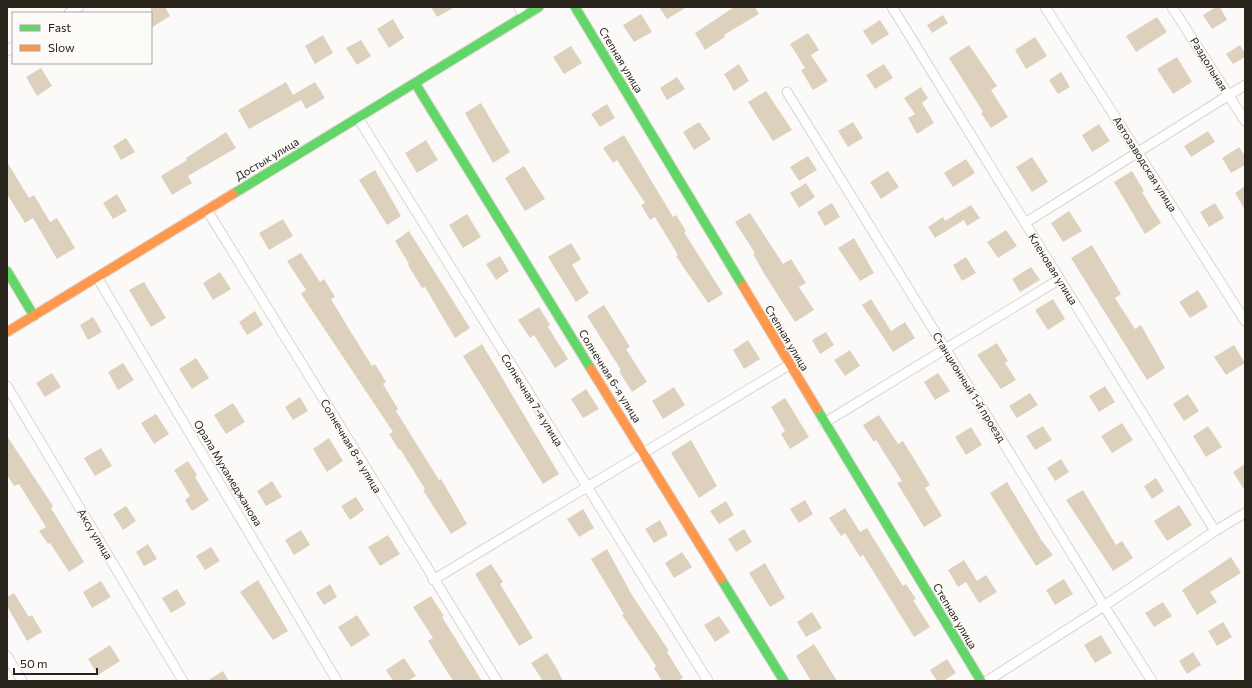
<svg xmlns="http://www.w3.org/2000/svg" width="1252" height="688" font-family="Commissioner,sans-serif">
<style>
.building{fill:#ddd1be}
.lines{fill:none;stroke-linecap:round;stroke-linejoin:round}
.street-casing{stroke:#d9d5d1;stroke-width:11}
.fast-casing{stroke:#d9d5d1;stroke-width:11}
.slow-casing{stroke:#d9d5d1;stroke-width:11}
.street{stroke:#fffefe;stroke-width:9}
.fast{stroke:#63d668;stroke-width:9}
.slow{stroke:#ff974d;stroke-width:9}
.labels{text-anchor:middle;stroke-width:3;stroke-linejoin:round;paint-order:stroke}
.street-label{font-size:11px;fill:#28231b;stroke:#fdfbf7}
</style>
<rect width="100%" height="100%" fill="#fcfaf8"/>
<path class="building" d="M151,7H165L170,16L151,28Z
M431,7H455L437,17Z
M659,7H687L667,19Z
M734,7H755L759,14L724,35L725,37L705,50L695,33Z
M1216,7H1220L1227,20L1212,29L1203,15Z
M641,14L652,32L634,42L623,25Z
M943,15L948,23L932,33L927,25Z
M1157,17L1167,32L1136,52L1126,36Z
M393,19L404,38L389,48L377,29Z
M880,20L889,34L872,45L863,31Z
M808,33L819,50L811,55L828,81L813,90L801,70L805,68L790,44Z
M323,35L333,53L315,64L305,46Z
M1035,37L1047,56L1026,69L1015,50Z
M361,40L371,56L357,65L346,48Z
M969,45L997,86L991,90L1008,117L991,128L981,113L983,112L949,58Z
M1240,45L1245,53V57L1233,64L1226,54Z
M571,46L582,63L564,74L553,57Z
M1177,57L1192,82L1173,94L1157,69Z
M739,64L749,81L734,91L724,74Z
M884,64L893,78L875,89L866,75Z
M41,68L52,86L37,96L26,77Z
M1061,72L1070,87L1058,94L1049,80Z
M677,77L685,89L667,100L660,88Z
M286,82L293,95L315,82L325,98L306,109L301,100L249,129L238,110Z
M921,87L928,98L922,103L934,123L917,134L908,118L915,114L904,98Z
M766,91L792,130L773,141L748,102Z
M481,103L510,152L493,163L465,113Z
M607,104L615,118L600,127L591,114Z
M699,122L711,139L694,150L683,132Z
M853,122L863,138L848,147L838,131Z
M1099,124L1110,141L1092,152L1082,135Z
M1208,131L1215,142L1191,157L1184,146Z
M226,132L236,148L188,176L192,183L172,195L161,176L187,160L186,158Z
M624,135L673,217L676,215L686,231L684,232L723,294L708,303L676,256L678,255L655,217L650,220L641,205L645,203L617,160L613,163L603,148Z
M126,138L135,152L121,160L113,146Z
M426,140L438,160L417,173L405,153Z
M1239,147L1245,156V165L1231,173L1222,158Z
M808,156L817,170L799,181L790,167Z
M1032,157L1048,182L1032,192L1016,167Z
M966,159L975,173L953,187L944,173Z
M7,162L29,198L34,195L50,222L57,218L75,248L57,259L33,218L25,223L7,194Z
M524,166L545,199L525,211L505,178Z
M375,170L401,216L387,225L359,180Z
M888,171L899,187L881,199L870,182Z
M1132,171L1144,191L1142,192L1161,223L1145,234L1114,182Z
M806,183L815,197L799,208L790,193Z
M1245,186V210L1235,193Z
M117,194L127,211L113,219L103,203Z
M832,203L840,217L825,226L817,212Z
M1215,203L1224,218L1209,227L1200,212Z
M971,205L980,218L967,226L964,220L935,238L928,227L943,217L945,221Z
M1069,211L1082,231L1063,242L1051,223Z
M750,213L783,264L791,259L806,283L799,287L814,310L795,322L765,275L753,254L755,253L735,222Z
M467,214L481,237L463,248L449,225Z
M283,219L293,236L269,250L259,233Z
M1006,230L1017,246L998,258L987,242Z
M409,231L470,328L455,338L425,287L422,288L408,265L409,264L395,241Z
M854,238L874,273L860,281L838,248Z
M571,243L581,259L572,265L589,293L576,302L548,257Z
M1092,245L1121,294L1115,298L1135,329L1141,325L1165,368L1147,380L1071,258Z
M301,253L320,282L324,279L335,297L331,299L349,329L372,366L375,364L386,382L383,384L398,409L396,411L439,480L441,479L467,524L451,534L423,490L425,489L400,449L399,450L389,434L393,432L301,294L306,290L287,261Z
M500,256L509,271L496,280L486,264Z
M966,257L976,273L962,281L953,265Z
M1031,267L1040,280L1020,292L1012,279Z
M220,272L231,289L213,300L203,283Z
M144,282L166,318L151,327L129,290Z
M1198,290L1208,307L1190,318L1179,302Z
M871,299L891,331L905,322L915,338L893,352L862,305Z
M1053,299L1065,319L1048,330L1035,310Z
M604,305L630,347L626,349L647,382L632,392L619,371L621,370L587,316Z
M539,307L550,325L548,327L568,359L555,368L534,335L530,338L518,320Z
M255,311L263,325L247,335L239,322Z
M93,317L102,332L88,340L80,325Z
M826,332L834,345L820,354L812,340Z
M748,340L760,359L744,369L733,350Z
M997,343L1008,361L1005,363L1016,380L1001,389L977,355Z
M482,344L559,474L543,484L463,356Z
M1234,345L1245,363L1226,375L1214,357Z
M850,350L860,366L845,376L834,360Z
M196,358L209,378L192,389L179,369Z
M123,363L134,380L118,390L108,372Z
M52,373L61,387L45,397L36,383Z
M938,373L950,391L935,400L924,382Z
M1105,386L1115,402L1099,412L1089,396Z
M674,387L685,405L663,419L652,401Z
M586,389L599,409L583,418L571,399Z
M1030,393L1038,405L1017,418L1009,406Z
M1188,394L1199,411L1184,421L1173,404Z
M300,397L308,411L293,420L285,407Z
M785,398L809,437L790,449L781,434L785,431L771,407Z
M233,403L245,422L226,434L214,415Z
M156,414L169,434L154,444L141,423Z
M879,415L898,444L903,441L930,485L925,488L942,516L924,527L897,483L902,481L876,440L874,442L863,425Z
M1122,423L1133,440L1112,453L1101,436Z
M1043,426L1052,440L1035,450L1026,436Z
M1208,426L1222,447L1206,457L1193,436Z
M971,427L982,445L966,455L955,437Z
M7,436L53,506L51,508L84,562L69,572L50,543L48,544L39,531L46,527L19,484L14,486L7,475Z
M329,438L343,461L327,472L313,449Z
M691,440L717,486L699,498L671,453Z
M101,448L112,466L95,476L84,458Z
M1061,459L1069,472L1055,481L1047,468Z
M188,461L197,475L195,477L209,500L192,511L185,500L190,496L174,470Z
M1245,464V491L1233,472Z
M1156,478L1164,491L1152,499L1144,486Z
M272,481L282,497L266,506L257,491Z
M1007,482L1042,541L1053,555L1036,566L990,493Z
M1083,490L1116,545L1122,541L1133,558L1113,571L1066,500Z
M356,497L364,510L350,520L341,506Z
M805,500L813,514L799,523L790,509Z
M726,501L734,515L719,524L710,511Z
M1179,505L1192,525L1167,541L1154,521Z
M126,506L136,521L123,530L113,514Z
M845,508L860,532L867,528L903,586L906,584L916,599L913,600L930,627L914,637L863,555L860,557L845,533L841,536L829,518Z
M583,509L594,528L579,537L567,519Z
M660,520L668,535L654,543L645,529Z
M744,529L752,542L736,552L728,539Z
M301,530L310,545L294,555L285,540Z
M388,535L400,554L380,566L368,547Z
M148,544L157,559L144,566L136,552Z
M211,547L220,561L205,570L196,556Z
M607,549L632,595L669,651L667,652L683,678L678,681H662L654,668L656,666L622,615L624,614L591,559Z
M682,552L692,567L674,578L665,563Z
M1231,557L1241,573L1210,592L1217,602L1197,615L1182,590Z
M964,560L977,581L986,575L997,592L979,603L966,582L958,587L948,570Z
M765,563L785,598L770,607L749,573Z
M491,564L503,582L500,584L533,638L519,646L475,574Z
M1064,579L1073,594L1055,605L1046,590Z
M258,580L288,631L273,640L240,592Z
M101,581L111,597L92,608L83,592Z
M330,584L337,597L324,605L316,593Z
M177,589L186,604L171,613L162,598Z
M14,593L29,617L32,615L42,632L27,641L7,606V597Z
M431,596L444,616L442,617L482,681H453L428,641L433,638L413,607Z
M1163,602L1172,616L1154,627L1145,613Z
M812,612L822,628L806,637L797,622Z
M357,615L370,635L351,647L338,627Z
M719,616L730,632L715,642L704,625Z
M1223,622L1232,637L1217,646L1208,631Z
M1101,635L1112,653L1095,663L1084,645Z
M814,644L837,681H811L796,656Z
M110,645L120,661L98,675L88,659Z
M1193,652L1201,665L1187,674L1179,661Z
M547,653L557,669L563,681H543L531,663Z
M404,658L416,676L407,681H393L386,670Z
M947,659L956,673L943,681H937L930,670Z
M223,671L229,681H207Z"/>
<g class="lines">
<defs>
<path id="street" d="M519,7L524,16
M892,7L1215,531
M1045,7L1245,321
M1172,7L1245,121
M69,13L79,7
M7,51L13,47
M787,92L1104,606L1152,681
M358,118L708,681
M207,210L497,681
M1025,223L1245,85
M97,277L337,681
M7,386L183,681
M824,423L1060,279
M433,580L789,365
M7,656L22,681
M987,681L1104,606L1215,531L1245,513"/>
<path id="fast" d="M575,7L743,286
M415,83L591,369
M233,194L539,7
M7,271L34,316
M817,409L981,681
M721,579L784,681"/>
<path id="slow" d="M743,286L817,409
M7,332L233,194
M591,369L721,579"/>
</defs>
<use href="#street" class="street-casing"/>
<use href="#fast" class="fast-casing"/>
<use href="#slow" class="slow-casing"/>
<use href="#street" class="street"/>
<use href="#fast" class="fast"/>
<use href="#slow" class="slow"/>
</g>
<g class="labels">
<g class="street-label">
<text transform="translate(621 60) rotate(59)" y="4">Степная улица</text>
<text transform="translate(1209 64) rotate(58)" y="4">Раздольная</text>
<text transform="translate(267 159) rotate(-31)" y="4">Достык улица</text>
<text transform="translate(1145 164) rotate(58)" y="4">Автозаводская улица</text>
<text transform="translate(1053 269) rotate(58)" y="4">Кленовая улица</text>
<text transform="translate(787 338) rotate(59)" y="4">Степная улица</text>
<text transform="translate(610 376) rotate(58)" y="4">Солнечная 6-я улица</text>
<text transform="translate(969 387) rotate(58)" y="4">Станционный 1-й проезд</text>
<text transform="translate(532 400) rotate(58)" y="4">Солнечная 7-я улица</text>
<text transform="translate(351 446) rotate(59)" y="4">Солнечная 8-я улица</text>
<text transform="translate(228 473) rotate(59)" y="4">Орала Мухамеджанова</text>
<text transform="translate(95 534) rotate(59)" y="4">Аксу улица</text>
<text transform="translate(955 616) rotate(59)" y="4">Степная улица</text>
</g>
</g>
<rect width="1252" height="688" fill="none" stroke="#28231b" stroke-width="16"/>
<rect x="12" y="12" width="140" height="52" fill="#fdfbf7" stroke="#a8a59f"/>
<rect x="20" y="25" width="20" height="6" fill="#63d668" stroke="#a8a59f"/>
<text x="48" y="32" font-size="12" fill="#28231b">Fast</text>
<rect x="20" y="45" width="20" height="6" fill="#ff974d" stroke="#a8a59f"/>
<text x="48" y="52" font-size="12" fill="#28231b">Slow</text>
<path d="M14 668v6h83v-6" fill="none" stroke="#28231b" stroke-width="2"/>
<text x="20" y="668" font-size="12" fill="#28231b" stroke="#fdfbf7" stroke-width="3" paint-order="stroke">50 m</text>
</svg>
